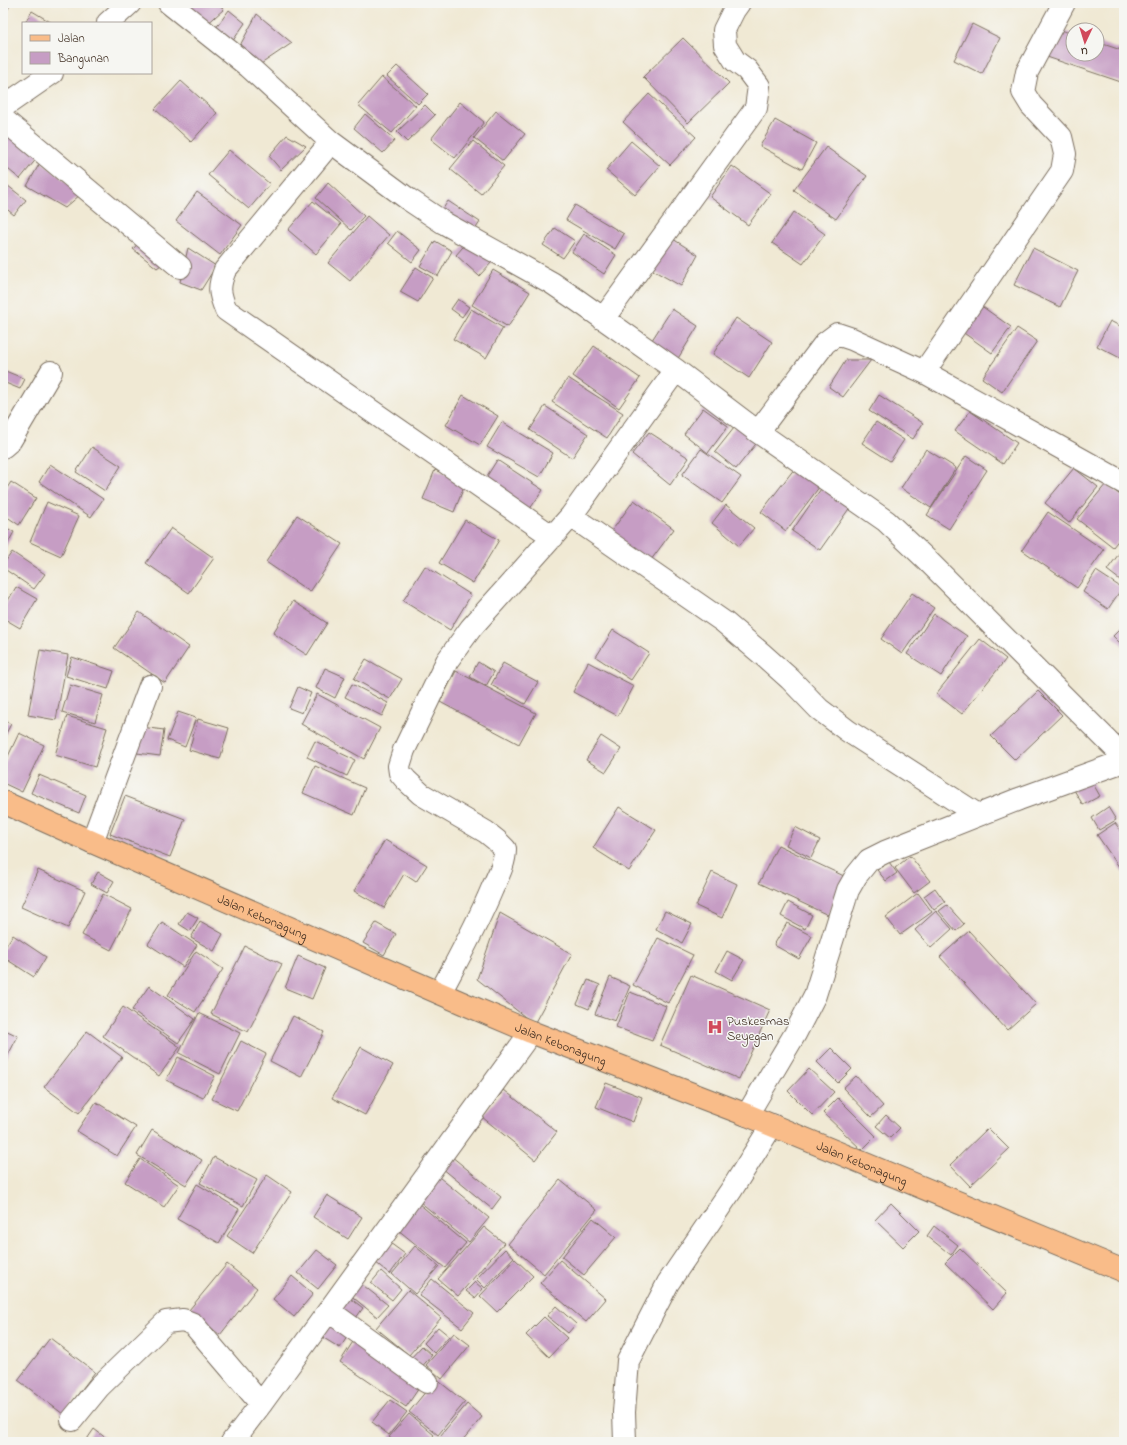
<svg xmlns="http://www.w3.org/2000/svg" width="1127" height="1445" font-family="'Indie Flower',sans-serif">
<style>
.building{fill:#c69dc4}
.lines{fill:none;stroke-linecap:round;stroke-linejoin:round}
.minor-casing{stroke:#7a6d5e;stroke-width:24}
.major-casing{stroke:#7a6d5e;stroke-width:24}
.minor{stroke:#fff;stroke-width:22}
.major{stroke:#f9bc89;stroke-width:22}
.labels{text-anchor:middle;stroke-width:3;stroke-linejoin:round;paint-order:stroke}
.street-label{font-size:13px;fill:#3b2a1e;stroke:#f6f6f2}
.poi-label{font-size:13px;fill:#3b2a1e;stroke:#f6f6f2;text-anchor:start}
</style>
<rect width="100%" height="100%" fill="#f6f6f2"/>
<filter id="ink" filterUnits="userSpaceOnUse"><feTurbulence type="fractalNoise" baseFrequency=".025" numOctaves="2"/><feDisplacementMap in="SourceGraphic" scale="8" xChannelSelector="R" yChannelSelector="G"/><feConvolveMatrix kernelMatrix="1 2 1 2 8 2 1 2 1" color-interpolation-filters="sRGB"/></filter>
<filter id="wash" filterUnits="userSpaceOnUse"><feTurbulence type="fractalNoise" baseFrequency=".012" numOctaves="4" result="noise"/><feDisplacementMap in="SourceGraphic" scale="16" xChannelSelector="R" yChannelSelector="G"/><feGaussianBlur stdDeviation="0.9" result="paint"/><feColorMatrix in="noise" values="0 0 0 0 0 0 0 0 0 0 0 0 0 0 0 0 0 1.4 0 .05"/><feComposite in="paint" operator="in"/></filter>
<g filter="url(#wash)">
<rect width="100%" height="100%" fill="#f0e9d4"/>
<g id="blocks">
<path class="building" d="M3,3H11L3,18Z
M178,3H217L224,9L205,26Z
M229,10L245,23L230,45L213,32Z
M32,11L52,23H25Z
M257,14L292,43L258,66L237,51Z
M972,24L1000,38L982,74L954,60Z
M1057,29L1073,34V54H1097V42L1124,51V72L1121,82L1047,57Z
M683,38L729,83L688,123L643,77Z
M397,66L428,94L418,104L387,76Z
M382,77L416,106L392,133L358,105Z
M181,81L217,113L191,142L155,109Z
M649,94L696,137L670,165L623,122Z
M460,102L484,122L455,158L431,139Z
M425,105L435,115L407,142L397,132Z
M496,111L525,134L503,161L474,138Z
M365,114L395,140L383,153L354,128Z
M775,120L816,143L802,169L760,146Z
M3,122L42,152L20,179L3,165Z
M287,135L306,146L281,170L269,156Z
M473,141L504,166L481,194L450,169Z
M631,141L660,166L635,195L606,170Z
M826,147L867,176L836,219L794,190Z
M229,150L270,184L249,209L208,175Z
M41,161L81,194L65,208L27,186Z
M732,166L771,194L748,225L710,197Z
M3,182L26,200L14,215L3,206Z
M328,183L364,216L351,230L316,198Z
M197,192L242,225L220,255L176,221Z
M313,201L341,224L316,254L288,230Z
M448,201L480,222L471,236L439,215Z
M575,205L624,234L615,249L566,220Z
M794,212L825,234L803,264L772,243Z
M367,216L389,235L350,281L328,263Z
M555,228L575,241L563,258L543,245Z
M397,231L421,250L412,262L388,243Z
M584,234L616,255L604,274L572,252Z
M673,239L698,255L681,286L649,268Z
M141,240L165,262L157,268L133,249Z
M469,240L493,261L479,276L456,255Z
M435,241L452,251L438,276L420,266Z
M188,248L216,266L201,290L180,282Z
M1033,248L1078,271L1060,307L1014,285Z
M416,267L433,278L418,302L400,292Z
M493,270L530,292L508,327L472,305Z
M458,299L469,307L462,317L451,309Z
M980,305L1011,327L992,353L961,331Z
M471,309L503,328L486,358L453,339Z
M672,309L698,326L677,360L650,343Z
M736,318L772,342L749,378L713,354Z
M1110,321L1124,328V360L1097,346Z
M1017,328L1037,341L1002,392L982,378Z
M594,346L640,378L619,408L573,376Z
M846,360H871L843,397L829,387Z
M3,370L25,379L20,389L3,382Z
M568,378L623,413L607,438L552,402Z
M463,395L498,416L480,445L446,425Z
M879,395L923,423L913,439L869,411Z
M545,406L588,434L572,458L530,430Z
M703,408L728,426L708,453L684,434Z
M970,411L1017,443L1003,464L955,431Z
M502,422L553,453L539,477L487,447Z
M876,422L904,440L890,461L862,443Z
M738,423L759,440L736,469L715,452Z
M649,432L689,458L670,485L632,454Z
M92,447L121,466L105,491L76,472Z
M701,449L741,477L722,503L682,475Z
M926,449L956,468L931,508L901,488Z
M966,456L987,470L949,529L927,515Z
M497,460L543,490L527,513L482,484Z
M50,464L103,499L91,517L39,482Z
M798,464L823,482L786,531L761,512Z
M1074,468L1098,487L1069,523L1045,503Z
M435,470L466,482L454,512L423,499Z
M11,482L36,498L19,525L3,514V494Z
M825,483L853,503L820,550L792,531Z
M1106,484L1124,498V533L1113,547L1077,519Z
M634,500L674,529L645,568L606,539Z
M47,502L79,516L61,556L30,542Z
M726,505L754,528L739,546L712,523Z
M1048,512L1104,550L1077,588L1022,550Z
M297,515L342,544L310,592L266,562Z
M465,520L499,540L473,583L439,563Z
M3,526L14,532L3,552Z
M171,528L214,558L189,593L146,563Z
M1124,547V583L1107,570Z
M12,552L45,574L34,589L3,568V565Z
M425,566L471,595L450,630L403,601Z
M1096,571L1122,588L1108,609L1083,592Z
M16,587L37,599L20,628L3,618V609Z
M912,593L934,608L902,654L881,639Z
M293,601L327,623L307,655L273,633Z
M139,612L189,647L165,683L114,648Z
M934,614L967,636L941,676L907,654Z
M1124,625V647L1113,636Z
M613,630L649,653L631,680L596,657Z
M980,639L1006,659L962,714L936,694Z
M40,650L68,655L56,720L28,715Z
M72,657L114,671L108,689L66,676Z
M366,659L402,679L390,699L354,679Z
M478,662L494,672L486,686L470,677Z
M588,662L634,686L618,716L573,692Z
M503,663L538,682L525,704L491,685Z
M325,668L345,677L335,698L316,688Z
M456,671L536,713L519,744L440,702Z
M352,684L388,703L382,716L345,697Z
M70,685L103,695L95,722L62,712Z
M298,687L311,693L302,713L289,708Z
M1038,691L1062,715L1015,760L991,736Z
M317,694L380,728L364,759L301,724Z
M178,712L196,718L185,747L167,740Z
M67,716L107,728L95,767L55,755Z
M198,719L229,728L220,759L189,750Z
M3,720L11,724L3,739Z
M141,727L164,730L160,756L137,753Z
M19,733L44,745L22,792L3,783V767Z
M601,736L621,749L606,772L586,760Z
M315,741L355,760L347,776L307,757Z
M315,766L365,788L354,815L303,793Z
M39,775L86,795L79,813L31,793Z
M1088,775L1100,796L1083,805L1071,785Z
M125,796L185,819L170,857L110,834Z
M619,807L656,830L629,871L593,848Z
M1108,807L1116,820L1099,830L1092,818Z
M1115,823L1124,835V874L1097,835Z
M795,827L820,840L811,858L786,845Z
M385,840L427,865L416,882L404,874L384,908L354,891Z
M778,845L846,877L828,915L759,883Z
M910,856L930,881L914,893L895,868Z
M889,862L897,873L886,881L877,870Z
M38,870L85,891L68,928L21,907Z
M98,872L114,881L107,893L91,884Z
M712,872L737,884L722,918L696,906Z
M935,888L945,902L934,910L924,896Z
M918,893L932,912L900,935L886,917Z
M103,894L132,909L111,950L82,935Z
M788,902L812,915L805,929L781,916Z
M947,905L964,924L956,931L939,911Z
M665,911L692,924L682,943L656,929Z
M936,911L952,929L931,948L915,930Z
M187,912L198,918L190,931L179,924Z
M500,913L572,954L534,1024L477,979Z
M200,921L223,934L214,951L191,938Z
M162,922L197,945L183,967L148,944Z
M376,923L396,934L384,955L363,943Z
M787,923L812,936L799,959L774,945Z
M969,931L1036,1004L1007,1030L940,957Z
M13,935L46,957L34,977L3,957V950Z
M658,938L693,955L668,1003L633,985Z
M245,946L282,964L248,1032L211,1014Z
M196,951L223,969L195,1012L168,995Z
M727,951L744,960L732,980L716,971Z
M298,956L325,968L312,999L285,988Z
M691,975L770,1010L739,1079L660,1045Z
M610,977L630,986L615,1021L595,1014Z
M588,980L600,985L589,1009L577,1004Z
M149,986L195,1019L178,1043L132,1010Z
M630,992L666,1006L652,1041L616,1027Z
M123,1007L180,1047L159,1076L103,1036Z
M199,1013L240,1033L220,1074L179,1053Z
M293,1016L324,1032L301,1077L270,1061Z
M3,1029L18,1036L6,1059L3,1057Z
M87,1031L122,1057L79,1113L44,1087Z
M241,1041L266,1054L237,1111L212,1099Z
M361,1047L393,1065L365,1115L332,1098Z
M831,1048L852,1069L838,1083L817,1062Z
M178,1057L215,1076L203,1098L166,1080Z
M809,1069L834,1092L812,1115L788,1091Z
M856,1076L883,1106L871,1117L843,1088Z
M606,1083L642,1097L633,1122L596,1107Z
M504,1090L557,1132L535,1160L482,1117Z
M838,1098L876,1136L862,1150L823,1113Z
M96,1102L136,1127L117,1156L77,1131Z
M886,1115L900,1128L890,1138L876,1126Z
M988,1128L1009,1149L970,1186L950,1165Z
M152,1130L202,1160L186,1185L137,1155Z
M451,1156L501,1197L492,1209L442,1168Z
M214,1157L257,1180L243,1206L200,1183Z
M140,1159L179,1185L164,1207L125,1182Z
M434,1173L489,1218L469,1242L414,1197Z
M267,1175L292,1192L252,1253L227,1236Z
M560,1180L597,1210L544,1274L508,1244Z
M197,1184L239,1209L219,1243L177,1219Z
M327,1195L362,1217L348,1239L313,1217Z
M418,1203L466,1243L445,1268L397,1229Z
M891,1203L919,1231L903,1247L875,1220Z
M593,1218L616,1237L584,1275L562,1257Z
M934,1226L958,1245L951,1255L927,1236Z
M484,1227L504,1243L458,1296L438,1279Z
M390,1243L405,1254L390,1274L375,1262Z
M415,1246L439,1266L415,1294L392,1274Z
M960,1248L1007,1293L993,1309L945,1263Z
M505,1249L514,1257L485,1288L476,1279Z
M317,1250L337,1265L318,1289L298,1273Z
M515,1259L533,1276L497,1312L480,1296Z
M560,1260L606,1299L586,1322L540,1283Z
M227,1264L257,1288L220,1335L189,1310Z
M381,1271L401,1289L392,1300L371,1283Z
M292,1276L313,1294L294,1317L273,1299Z
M432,1279L474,1313L462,1328L419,1295Z
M359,1282L388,1305L377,1317L349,1294Z
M475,1282L483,1289L475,1298L466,1291Z
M408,1290L441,1318L409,1355L376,1328Z
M346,1295L363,1308L351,1325L334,1312Z
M556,1306L576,1324L568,1333L547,1316Z
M544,1317L567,1338L549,1357L526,1335Z
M330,1323L349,1334L340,1348L322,1337Z
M438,1327L449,1336L434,1353L424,1343Z
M454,1333L470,1345L442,1379L426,1365Z
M356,1337L423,1382L406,1407L340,1362Z
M50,1338L95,1372L63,1414L18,1380Z
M422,1346L432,1355L420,1369L409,1360Z
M436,1379L465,1402L438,1435L409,1412Z
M390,1400L407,1412L389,1435L372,1422Z
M467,1404L482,1417L461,1442H435Z
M409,1414L434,1435L428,1442H395L389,1437Z
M94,1429L111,1442H85Z"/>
</g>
</g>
<g filter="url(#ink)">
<use href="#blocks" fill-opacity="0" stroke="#7a6d5e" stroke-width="1"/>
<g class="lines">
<defs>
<path id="minor" d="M169,3L248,66L331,142L408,199L444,223L552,283L577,300L676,370L758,432L886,521L926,559L1124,757
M108,23L130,3
M3,107L52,73
M3,119L180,267
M331,142L225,270C218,287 219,293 226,310L553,537
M603,319L756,108L759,86L747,70L735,61L725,45L724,30L734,10L739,3
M924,372L1062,171L1065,154L1061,137L1031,105L1023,92L1027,72L1064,3
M758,432L825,343L837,334L852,339L924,372L1124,483
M3,447L10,441L51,372
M571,516L724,622L762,654L790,679L819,709L848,731L978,815
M92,842L150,686
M440,993C458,959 477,925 492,889C498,876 505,863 505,849L496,840L486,832L421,794L406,780L400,773L399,766L404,750L447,661L471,628L571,516L676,370
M747,1115L795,1034L815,995L848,890L856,876L869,860L885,852L1019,799L1124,761
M329,1311L427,1382
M72,1420L99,1387L166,1322L183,1320L193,1324L261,1404
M232,1442L261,1404L531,1032
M625,1442L624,1412L628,1361L668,1283L732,1189L772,1125"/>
<g id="major">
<path id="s1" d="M3,802L92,842L467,1005L531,1032L747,1115L1124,1271"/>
</g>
</defs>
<use href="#minor" class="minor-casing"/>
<use href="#major" class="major-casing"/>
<use href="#minor" class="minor"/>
<use href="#major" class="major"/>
</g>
</g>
<defs>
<symbol id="hospital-bare" viewBox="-9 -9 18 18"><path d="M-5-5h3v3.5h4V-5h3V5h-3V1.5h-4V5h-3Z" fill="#d1495b" stroke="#f6f6f2" stroke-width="2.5" paint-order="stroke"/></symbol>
</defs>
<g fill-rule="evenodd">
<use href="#hospital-bare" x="704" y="1016" width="22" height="22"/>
</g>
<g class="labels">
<g class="street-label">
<text dy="5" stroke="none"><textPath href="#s1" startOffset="284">Jalan Kebonagung</textPath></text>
<text dy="5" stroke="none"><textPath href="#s1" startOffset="608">Jalan Kebonagung</textPath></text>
<text dy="5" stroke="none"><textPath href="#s1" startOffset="932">Jalan Kebonagung</textPath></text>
</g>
<g class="poi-label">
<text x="727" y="1025">Puskesmas<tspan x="727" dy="15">Seyegan</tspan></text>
</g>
</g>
<rect width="1127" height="1445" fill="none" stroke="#f6f6f2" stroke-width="16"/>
<rect x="22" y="22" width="130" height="52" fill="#f6f6f2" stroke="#aba49d"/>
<rect x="30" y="35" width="20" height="6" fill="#f9bc89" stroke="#aba49d"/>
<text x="58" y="42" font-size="12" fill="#3b2a1e">Jalan</text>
<rect x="30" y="52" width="20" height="12" fill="#c69dc4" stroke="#aba49d"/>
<text x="58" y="62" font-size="12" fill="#3b2a1e">Bangunan</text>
<g transform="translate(1085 42) rotate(184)"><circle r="19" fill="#f6f6f2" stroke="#aba49d"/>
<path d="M0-3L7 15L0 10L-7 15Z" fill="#d1495b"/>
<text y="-6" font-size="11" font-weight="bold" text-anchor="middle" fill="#3b2a1e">U</text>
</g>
</svg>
